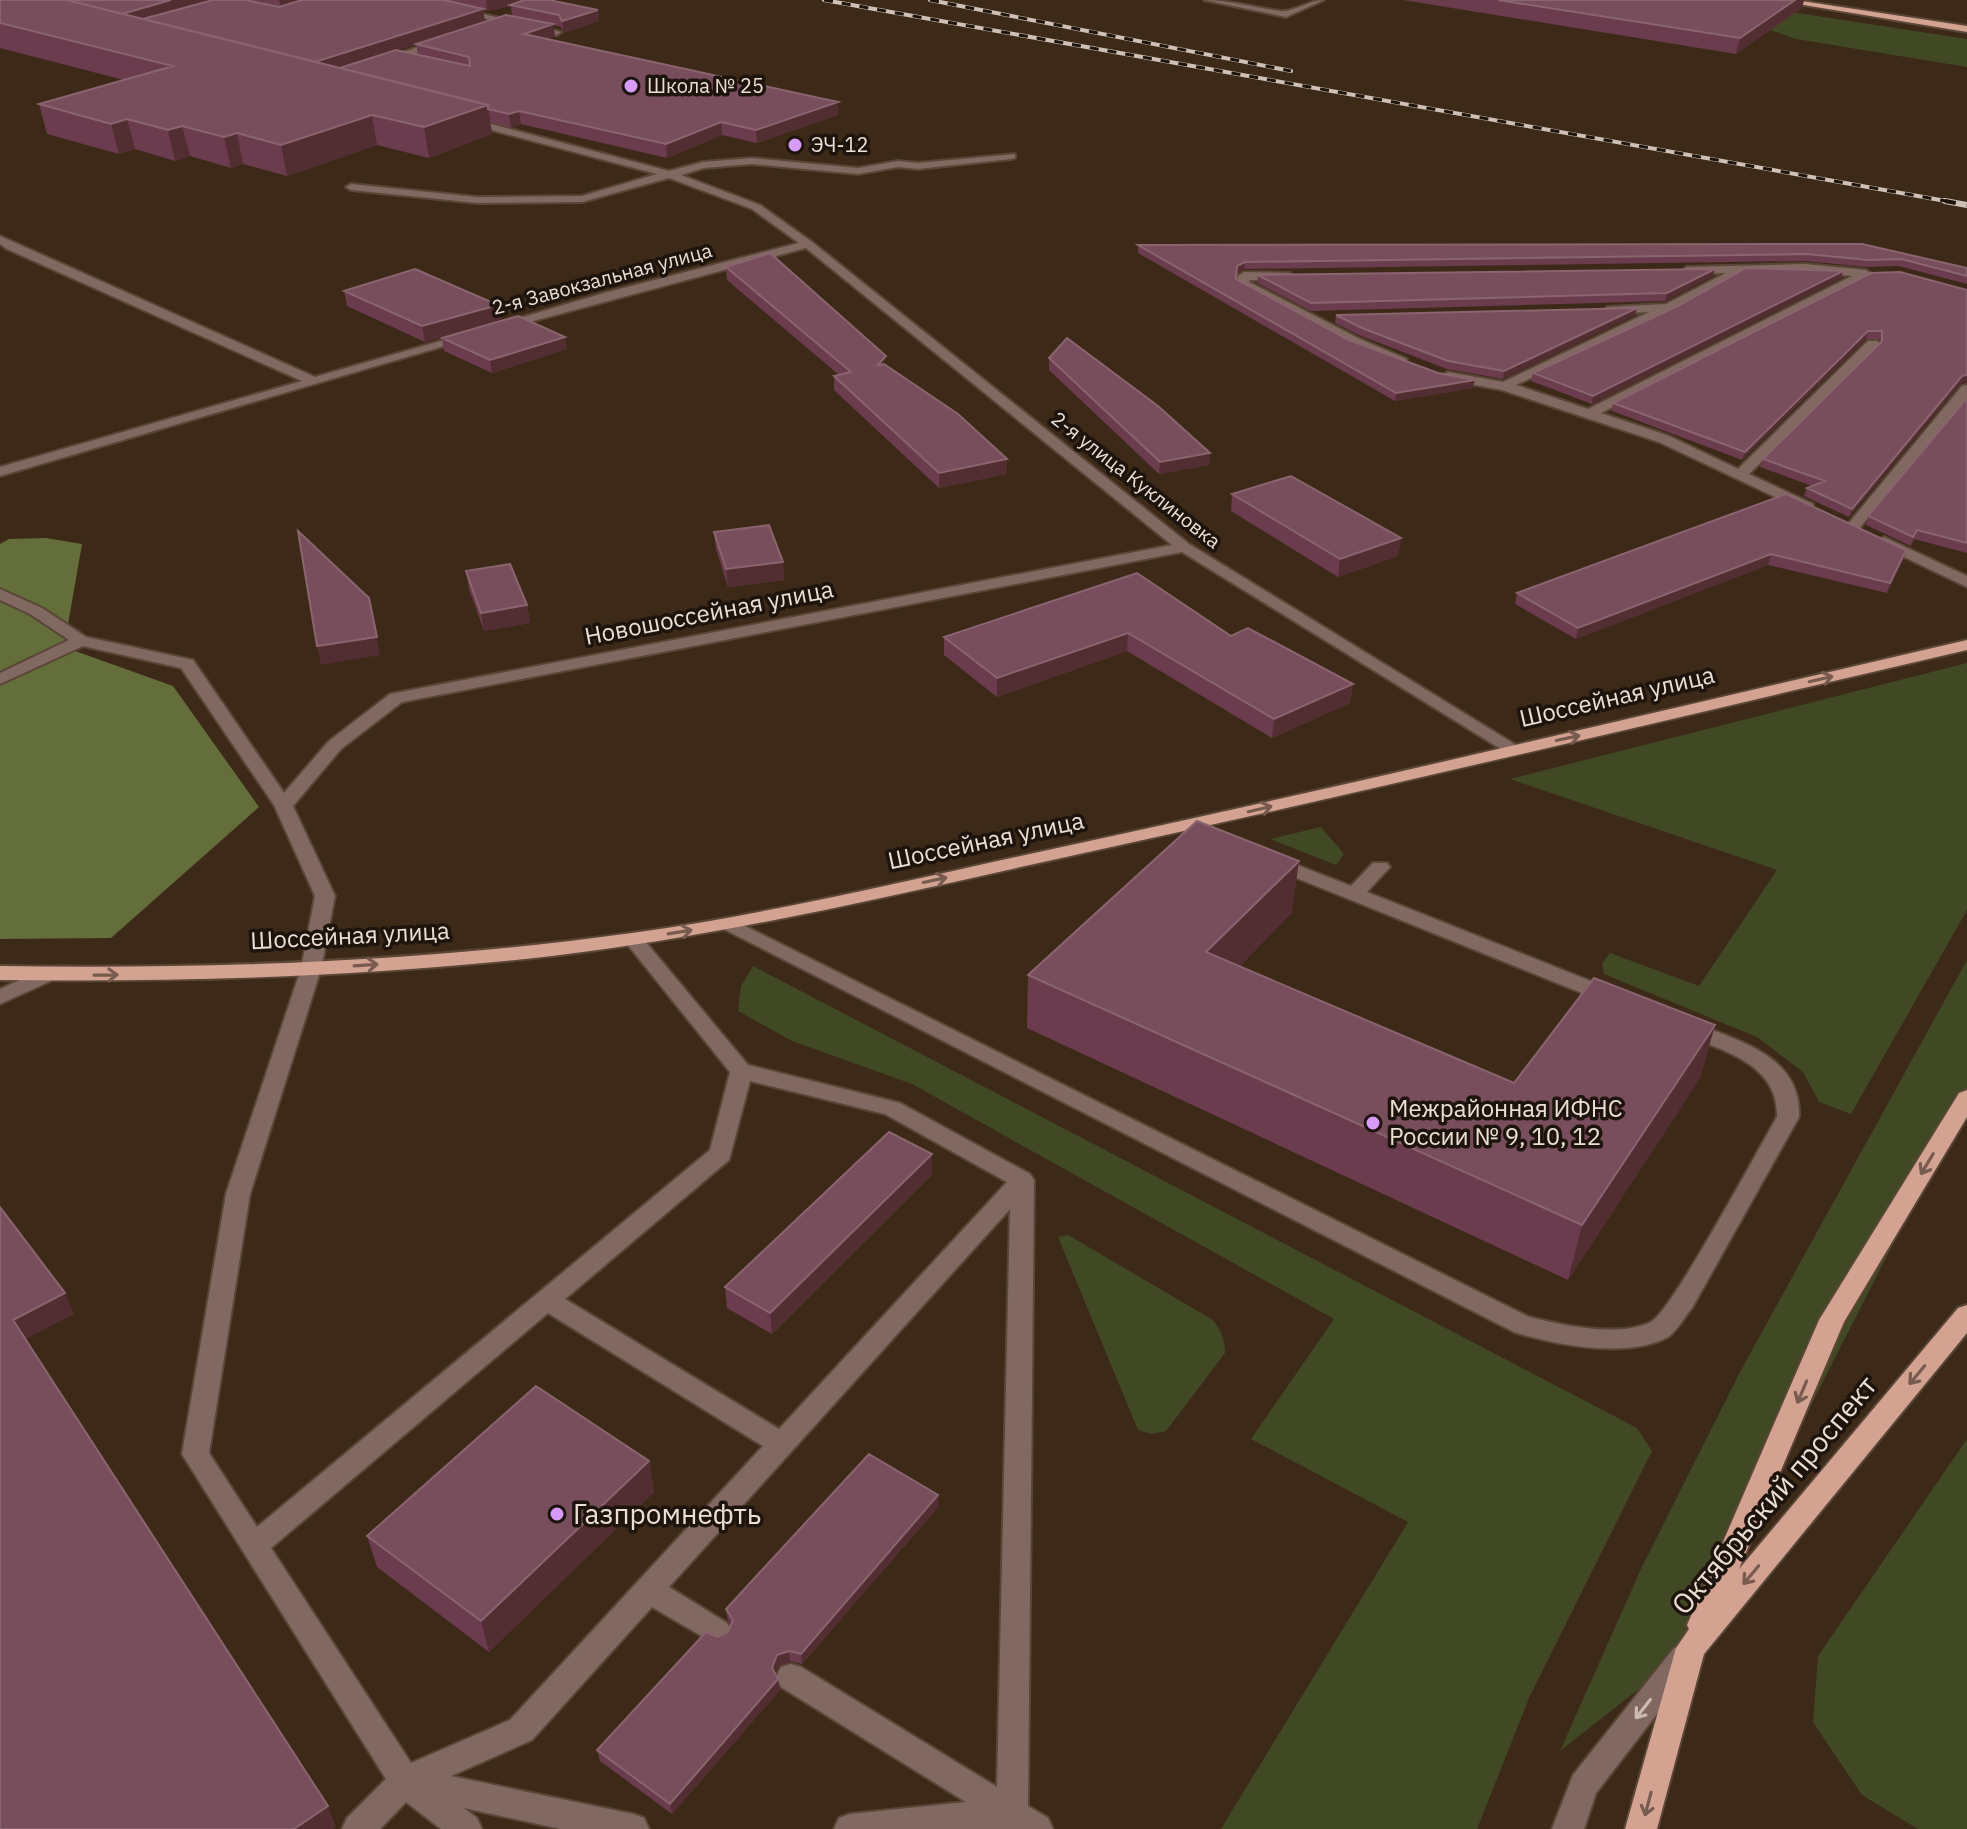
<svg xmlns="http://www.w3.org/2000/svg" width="1967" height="1829" font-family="'IBM Plex Sans',sans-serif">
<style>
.green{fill:#414924}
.forest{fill:#636e3a}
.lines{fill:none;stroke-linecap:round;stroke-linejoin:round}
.minor-casing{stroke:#594636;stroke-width:4}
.major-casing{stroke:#594636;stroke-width:4}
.minor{fill:#816961;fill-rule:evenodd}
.major{fill:#d4a291;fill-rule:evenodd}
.rail-far1-casing{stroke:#d0c1b6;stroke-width:4}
.rail-casing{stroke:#d0c1b6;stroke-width:6}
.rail-far1{stroke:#1d140d;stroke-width:3;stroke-dasharray:9;stroke-linecap:butt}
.rail{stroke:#1d140d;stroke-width:4;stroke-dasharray:11;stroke-linecap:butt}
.wall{fill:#6a3c4e;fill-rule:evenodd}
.shaded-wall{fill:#522d32}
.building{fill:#784e5c;stroke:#8a646f;stroke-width:2}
.oneway{stroke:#785b4f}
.oneway2{stroke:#ccbbb2}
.poi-dot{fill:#d89af8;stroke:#1d140d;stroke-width:3}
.labels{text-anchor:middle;stroke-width:7;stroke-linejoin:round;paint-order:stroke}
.far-poi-label{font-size:20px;fill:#ecded4;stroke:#1d140d;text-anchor:start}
.far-street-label{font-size:20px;fill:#ecded4;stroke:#1d140d}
.street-label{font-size:24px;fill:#ecded4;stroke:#1d140d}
.poi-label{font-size:24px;fill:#ecded4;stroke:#1d140d;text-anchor:start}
.near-street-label{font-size:28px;fill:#ecded4;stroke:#1d140d}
.near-poi-label{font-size:28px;fill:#ecded4;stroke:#1d140d;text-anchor:start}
</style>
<rect width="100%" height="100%" fill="#3d2918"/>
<path class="green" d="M1733,3L1967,39V67L1796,39L1759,26Z
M1967,663V910L1851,1114L1819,1102L1803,1072L1757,1037L1604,974L1602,964L1610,953L1699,986L1777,870L1510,779Z
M1321,827L1344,854L1336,865L1270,839Z
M1967,960V1098L1708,1608L1691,1648L1560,1751L1641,1569L1741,1370Z
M753,966L1637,1428L1652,1451L1529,1698L1477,1829H1221L1408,1522L1251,1439L1334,1319L912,1084L792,1041L738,1011L741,986Z
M1068,1235L1213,1320C1221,1331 1225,1339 1225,1353L1166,1431L1152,1434L1138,1430L1058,1237Z
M1967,1439V1829H1918L1862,1795L1813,1722L1818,1656Z"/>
<path class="forest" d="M46,538L82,544L64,647L173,686L259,807L111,938L0,939V544L9,539Z"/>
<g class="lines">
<defs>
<path id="minor" d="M405,0H421L561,32L557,35Z
M1204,0C1230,0 1255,8 1281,11C1295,12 1309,0 1324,0L1286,17Z
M442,38L445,43L385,64L377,62Z
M465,117L669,171L703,162L752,158L858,168L898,161L918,163L1015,154V158L1011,159L918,169L898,167L858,174L752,164L704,168L681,175L760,205L812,242L1189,544L1524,750L1515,755L1509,754L1182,552L402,702L341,749L293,806L335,896L321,969L250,1194L209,1453L257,1527L710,1150L730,1072L623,939L633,933L640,935L748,1065L900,1103L1030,1174L1034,1180L1028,1806L1048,1818L1053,1829H834L839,1818L850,1814L966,1802L781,1687L776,1677L781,1667L791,1664L801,1667L997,1787L1010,1209L669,1587L727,1623L732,1632L727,1641L717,1645L652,1607L532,1740L451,1776L633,1814L644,1818L649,1829H561L464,1808L477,1818L482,1829H441L406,1802L380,1829H342L347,1818L386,1779L182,1454L226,1194L301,969L315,896L274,805L181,668L83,646L0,684V673L69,640L30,614L0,600V589L42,608L86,637L193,660L284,793L329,741L390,694L1172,545L806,248L496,331V325L604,293L799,243L752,209L669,178L582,202L477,203L351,190L346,187L351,184L477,197L582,196L657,174L461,122L460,120ZM750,1081L885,1114L1007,1182L779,1429L565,1299L729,1160ZM548,1313L763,1446L510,1720L411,1763L271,1548Z
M0,236L315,377L465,334L475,337L0,476V467L302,381L7,249L0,244Z
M1805,264L1866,270L1872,274L1601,413L1669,436L1738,469L1868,341H1878V347L1749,474L1813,504V510H1803L1659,442L1502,390L1448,380L1441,376L1448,372L1503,382L1649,312L1611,314L1605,310L1607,307L1666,304L1726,273L1690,274L1684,270L1686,267ZM1805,272L1852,276L1588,409L1516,385L1675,311L1743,273Z
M1244,272L1290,273L1292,276L1286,280H1250L1249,282L1360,339L1407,359C1389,372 1263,299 1239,287L1238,276Z
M1967,385V398L1858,530H1848V524L1962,386Z
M1884,537L1967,576V587L1879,545L1876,542Z
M1274,856L1351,886L1373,863H1387L1390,867L1367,892L1618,992L1622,997L1618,1002H1604L1267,866L1264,862L1267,858Z
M729,918L1529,1317C1562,1325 1619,1338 1651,1322C1672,1311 1759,1148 1777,1117C1779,1064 1723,1050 1681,1034L1678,1029L1681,1024C1694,1021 1706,1028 1718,1032C1759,1048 1801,1066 1799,1117L1692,1308C1685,1316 1677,1331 1668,1337C1628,1359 1556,1345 1514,1332L722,928L719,924Z
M48,967L55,969L58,974L55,979L0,1004V989Z
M1684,1644L1694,1648L1699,1657L1694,1666L1596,1793L1584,1829H1552L1573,1775L1674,1648Z"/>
<path id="major" d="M1774,0H1795L1967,26V32Z
M1967,640V650C1670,719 1373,790 1075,855C902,893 729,935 552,956C369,977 184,982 0,980V966C211,969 422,962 632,933C784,912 934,874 1085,842C1380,778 1673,708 1967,640Z
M1967,1090V1117L1844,1322L1739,1569L1958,1308L1967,1305V1333L1704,1654L1657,1829H1625L1676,1648L1689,1629L1687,1625L1819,1320L1959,1093Z"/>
</defs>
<use href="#minor" class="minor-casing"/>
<use href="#major" class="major-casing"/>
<use href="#minor" class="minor"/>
<use href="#major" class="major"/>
<defs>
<path id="rail-far1" d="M824,0L1957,203
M930,0L1291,71"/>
<path id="rail" d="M1945,201L1967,205"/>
</defs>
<use href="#rail-far1" class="rail-far1-casing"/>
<use href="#rail" class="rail-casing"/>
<use href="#rail-far1" class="rail-far1"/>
<use href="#rail" class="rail"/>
</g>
<path class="wall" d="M0,0H519L516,1V3L598,10L599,21L563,33L561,27L553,25L555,36L547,39L838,115L757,143L722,135L667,158L521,124L511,128L490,122L492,134L429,158L377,145L287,176L243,164L231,168L190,156L175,161L135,149L119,154L47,134L39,104L124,80L0,48ZM511,6L512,16L485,22L483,10L487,11ZM416,44L418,55L398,50Z
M1403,0H1804L1802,8L1736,54Z
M1862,244L1967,268V284L1899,266L1866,267L1805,261L1244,269L1236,273V279L1349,340L1473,388L1395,401L1138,253V245Z
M726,267L1007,474L939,488L834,390V376L839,375L727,280Z
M1843,271L1841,278L1592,404L1531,381L1533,373Z
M1258,275L1713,276L1665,301L1311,311L1257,283Z
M1967,290L1960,384L1849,517L1804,496L1807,488L1812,486L1760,467L1763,459L1880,343V339H1866L1742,460L1612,411L1613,403Z
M344,291L500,320L425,342L347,306Z
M1336,315H1635L1503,379L1447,369L1361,336L1335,323Z
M442,338L567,349L492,373L444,351Z
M1049,358L1210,453L1209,465L1159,474L1049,370Z
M1967,398V553L1914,539L1911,546L1866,525L1868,516Z
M1232,494L1401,538L1398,556L1338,577L1231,511Z
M1786,494L1906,550L1903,560L1887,593L1768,565L1576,639L1515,604L1517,593Z
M714,532L783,562L784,580L728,587L716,549Z
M466,571L527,605L530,623L484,631L469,589Z
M1137,573L1231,636L1353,684L1350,703L1272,738L1127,651L997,697L944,655V637Z
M1292,912L1240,966L1514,1083L1715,1025L1700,1078L1568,1280L1027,1028L1028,975Z
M932,1175L772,1334L727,1308L725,1287Z
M649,1461L654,1492L489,1652L377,1567L367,1536Z
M939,1506L802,1664L790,1661L778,1666L775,1673L778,1679L780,1690L672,1814L600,1761L597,1750L728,1632L731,1625L728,1620L726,1609Z"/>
<path class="shaded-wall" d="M171,0H219L146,21L119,15Z
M279,0H310L281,8Z
M486,0H519L516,1L517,5H510L511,6L487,11Z
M1795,0H1804L1802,8L1736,54L1740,38Z
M483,9L485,22L315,77L312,63Z
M598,10L599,21L563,33L562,21Z
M553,24L555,36L525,46L524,34Z
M838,102V115L757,143L756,130Z
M488,105L492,134L429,158L424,127Z
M519,111L521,124L511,128L509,114Z
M372,115L377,145L287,176L281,145Z
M127,119L135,149L119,154L111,124Z
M721,122L722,135L667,158L666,144Z
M182,126L190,156L175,161L168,130Z
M237,133L243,164L231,168L224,137Z
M1245,262L1244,269L1236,274L1237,266Z
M1715,269L1713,276L1665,301L1667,293Z
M1843,271L1841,278L1592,404L1593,396Z
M498,305L500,320L425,342L422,326Z
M1637,308L1635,315L1503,379L1504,371Z
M1868,331L1866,339L1742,460L1745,452Z
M565,337L567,349L492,373L490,360Z
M1967,375V383L1960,384L1849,517L1852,509L1962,376Z
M1475,380L1473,388L1395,401L1396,393Z
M1210,453L1209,465L1159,474L1160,462Z
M1007,459V474L939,488V473Z
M1401,538L1398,556L1338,577L1340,559Z
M1906,550L1903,560L1887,593L1890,583Z
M1771,554L1768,565L1576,639L1578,628Z
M783,562L784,580L728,587L726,569Z
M369,598L380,655L321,665L317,646Z
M527,605L530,623L484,631L481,613Z
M1128,633L1127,651L997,697V678Z
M1353,684L1350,703L1272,738L1274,719Z
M1299,861L1292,912L1202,1005L1206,952Z
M1715,1025L1700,1078L1568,1280L1582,1225Z
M932,1154V1175L772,1334L770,1313Z
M65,1293L74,1314L22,1341L13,1320Z
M649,1461L654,1492L489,1652L481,1621Z
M938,1495L939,1506L802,1664L801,1654Z
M789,1651L790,1661L778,1666L773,1678L772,1668L777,1655Z
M778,1679L780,1690L672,1814L670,1804Z
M328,1806L336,1827L333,1829H294Z"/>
<path class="building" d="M0,0H67L488,105L424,127L372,115L281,145L237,133L224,137L182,126L168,130L127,119L111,124L39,104L173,66L0,23Z
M67,0H171L122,14Z
M213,0H246L279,7L302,0H444L483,9L315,62L143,19Z
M524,0H549L598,10L562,21L559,15L510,5Z
M1498,0H1795L1740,38Z
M506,15L553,24L524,34L838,102L756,130L721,122L666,144L519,111L509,114L488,109V105L340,68L396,50L470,66L469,57L416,44Z
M1862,244L1967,268V276L1901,259L1868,260L1807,254L1245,262L1237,266L1236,279L1349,340L1438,373L1475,380L1396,393L1138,245Z
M770,253L886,356L878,365L884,364L958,414L1007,459L939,473L834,376L851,372L726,267Z
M1746,268L1843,271L1593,396L1533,373L1678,306Z
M415,269L498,305L422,326L344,291Z
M1715,269L1667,293L1311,303L1258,275Z
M1900,272L1967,290V375L1962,376L1852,509L1807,488L1825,481L1763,459L1882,341V331H1868L1745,452L1613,403L1871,273Z
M1637,308L1504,371L1448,361L1362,328L1336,315Z
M518,316L565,337L490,360L442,338Z
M1067,338L1158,406L1210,453L1160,462L1049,358Z
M1967,398V543L1917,530L1913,537L1868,516Z
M1291,476L1401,538L1340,559L1232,494Z
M1786,494L1906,550L1890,583L1771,554L1578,628L1517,593Z
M769,525L783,562L726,569L714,532Z
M298,531L369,598L377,637L317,646Z
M510,564L527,605L481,613L466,571Z
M1137,573L1231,636L1248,628L1353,684L1274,719L1128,633L997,678L944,637Z
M1197,821L1299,861L1206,952L1514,1083L1594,978L1715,1025L1582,1225L1028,975Z
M889,1132L932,1154L770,1313L725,1287Z
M0,1207L65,1293L13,1320L328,1806L294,1829H0Z
M536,1386L649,1461L481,1621L367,1536Z
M869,1454L938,1495L801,1654L789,1651L777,1655L772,1668L778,1679L670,1804L597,1750L706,1632L717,1637L728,1632L733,1620L726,1609Z"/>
<defs><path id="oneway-shaft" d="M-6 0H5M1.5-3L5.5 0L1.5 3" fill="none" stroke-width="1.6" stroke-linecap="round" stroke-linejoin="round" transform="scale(2)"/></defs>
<g class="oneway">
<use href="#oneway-shaft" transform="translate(1821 679) rotate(-13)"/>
<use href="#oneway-shaft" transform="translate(1568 738) rotate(-12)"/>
<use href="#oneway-shaft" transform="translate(1260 809) rotate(-13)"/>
<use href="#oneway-shaft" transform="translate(935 880) rotate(-12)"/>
<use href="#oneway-shaft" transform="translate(680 932) rotate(-9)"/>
<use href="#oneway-shaft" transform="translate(366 965) rotate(-4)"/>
<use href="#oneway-shaft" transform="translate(106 975) rotate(-1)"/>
<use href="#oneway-shaft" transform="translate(1927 1164) rotate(121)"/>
<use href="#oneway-shaft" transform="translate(1917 1375) rotate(130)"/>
<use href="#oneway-shaft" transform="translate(1802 1392) rotate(113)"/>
<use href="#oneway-shaft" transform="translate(1751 1575) rotate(130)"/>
<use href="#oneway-shaft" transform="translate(1648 1804) rotate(105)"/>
</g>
<use class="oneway2" href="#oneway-shaft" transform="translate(1643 1709) rotate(128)"/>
<g class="poi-dot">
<circle cx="631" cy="86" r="8"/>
<circle cx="795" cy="145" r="8"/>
<circle cx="1373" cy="1123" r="8"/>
<circle cx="557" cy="1514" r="8"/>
</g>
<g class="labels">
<g class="far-poi-label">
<text x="647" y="93">Школа № 25</text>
<text x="811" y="152">ЭЧ-12</text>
</g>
<g class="far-street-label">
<text transform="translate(602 279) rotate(-15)" y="7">2-я Завокзальная улица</text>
<text transform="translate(1136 480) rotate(38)" y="7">2-я улица Куклиновка</text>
</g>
<g class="street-label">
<text transform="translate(709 613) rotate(-11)" y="8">Новошоссейная улица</text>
<text transform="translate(1617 697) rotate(-13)" y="8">Шоссейная улица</text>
<text transform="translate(986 841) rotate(-12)" y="8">Шоссейная улица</text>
<text transform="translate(350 936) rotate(-3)" y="8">Шоссейная улица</text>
</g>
<g class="poi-label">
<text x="1389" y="1117">Межрайонная ИФНС<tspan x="1389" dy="28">России № 9, 10, 12</tspan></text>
</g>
<g class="near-street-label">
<text transform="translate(1774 1495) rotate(-50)" y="10">Октябрьский проспект</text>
</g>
<g class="near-poi-label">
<text x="573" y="1524">Газпромнефть</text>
</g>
</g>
</svg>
